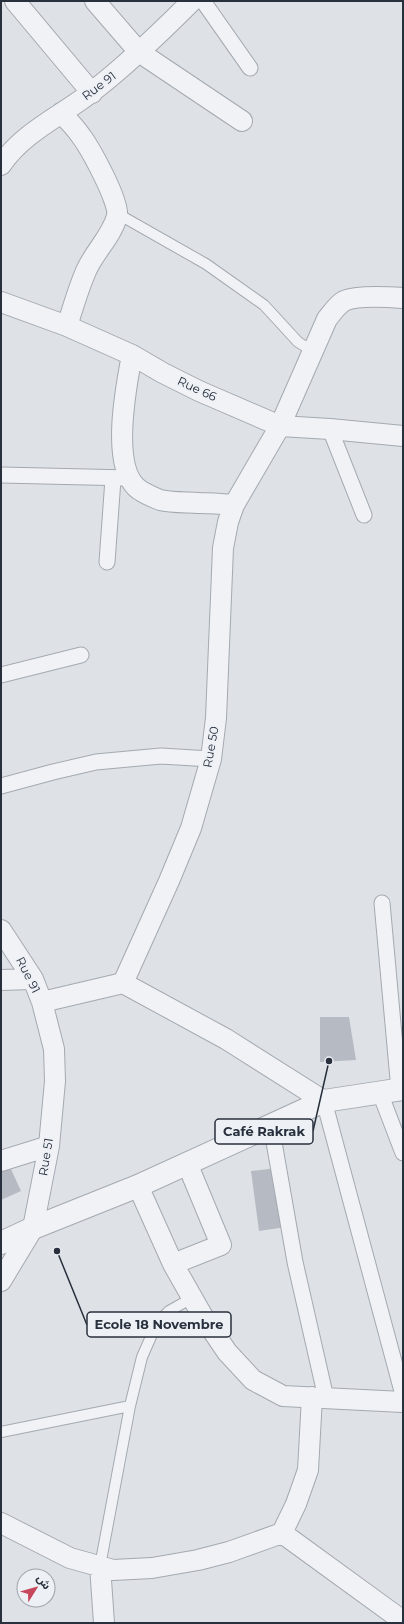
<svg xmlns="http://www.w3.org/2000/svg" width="404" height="1624" font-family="Montserrat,'Noto Sans Arabic',sans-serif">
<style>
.building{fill:#b6bbc3}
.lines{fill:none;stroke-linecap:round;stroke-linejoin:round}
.service-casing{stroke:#a4a9b1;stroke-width:12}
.pedestrian-casing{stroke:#a4a9b1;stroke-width:17}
.minor-casing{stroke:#a4a9b1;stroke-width:22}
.tertiary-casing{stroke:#a4a9b1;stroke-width:24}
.service{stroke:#f0f2f5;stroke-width:10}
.pedestrian{stroke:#f0f2f5;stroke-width:15}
.minor{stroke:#f0f2f5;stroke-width:20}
.tertiary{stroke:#f0f2f5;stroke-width:22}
.labels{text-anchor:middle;stroke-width:3.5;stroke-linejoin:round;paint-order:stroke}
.street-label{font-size:12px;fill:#28303d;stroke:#edf0f5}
.leader{fill:none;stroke:#28303d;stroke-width:1.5}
.callout-dot{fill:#28303d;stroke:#edf0f5;stroke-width:1.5}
.callout{fill:#edf0f5;stroke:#28303d;stroke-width:1.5}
.callout-label{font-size:13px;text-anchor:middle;font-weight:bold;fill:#28303d}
</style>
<rect width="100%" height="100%" fill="#dee2e7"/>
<path class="building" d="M320,1017H349L356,1060L320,1062Z
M10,1167L21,1191L1,1200V1171Z
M277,1168L286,1227L259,1231L251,1171Z"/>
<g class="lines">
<defs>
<path id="service" d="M118,214L206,264L264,305L298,342L314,352
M1,1432L130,1406L142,1357L157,1323L169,1311L192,1298
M100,1566L130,1406"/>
<path id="pedestrian" d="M203,1L250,68
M330,429L364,515
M1,475L130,478
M107,562L113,479
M1,675L81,655
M1,786L53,772L96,762L161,756L211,759
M382,903L399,1090
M380,1093L403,1153
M324,1101L403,1395
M271,1125L295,1262L326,1398"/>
<path id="minor" d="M15,1L92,93
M95,1L139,52L242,121
M61,113C68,120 75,127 81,136C90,148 120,202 117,216C112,236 94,252 86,271C78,289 73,308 67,326
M1,165C23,132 63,115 93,91C128,64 160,33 192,1
M1,302L67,326L132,355L163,373L199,391L280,426L330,429L403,436
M132,355C126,386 111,463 136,487C142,493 153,497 160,500C173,503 187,502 200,503C211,503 223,504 234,505
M1,930L33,979L42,1002L54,1049L55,1081L49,1146L33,1228L1,1281
M1,980L33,979
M123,983L226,1039L324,1101
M42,1002L123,983L169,881L191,828L211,759L216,718L223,548L228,522L234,505L280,426L327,319C332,313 337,305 344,301C357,295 389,297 403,298
M1,1161L49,1146
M138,1186L173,1264L202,1315L227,1352L253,1380L283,1396L403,1402
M173,1264L221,1245L187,1163
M1,1523L70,1558L113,1570L152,1568L198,1560L229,1552L282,1533L296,1504L308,1470L312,1397
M282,1533L403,1621
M100,1566L104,1623"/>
<path id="tertiary" d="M1,1243L33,1228L138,1186L324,1101L403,1089"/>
</defs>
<use href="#service" class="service-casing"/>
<use href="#pedestrian" class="pedestrian-casing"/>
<use href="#minor" class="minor-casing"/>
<use href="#tertiary" class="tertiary-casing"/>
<use href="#service" class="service"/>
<use href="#pedestrian" class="pedestrian"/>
<use href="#minor" class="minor"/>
<use href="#tertiary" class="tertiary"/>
</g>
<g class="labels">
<g class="street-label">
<text transform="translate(99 86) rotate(-37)" y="4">Rue 91</text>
<text transform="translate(197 389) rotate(25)" y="4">Rue 66</text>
<text transform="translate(211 747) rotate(-80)" y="4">Rue 50</text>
<text transform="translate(28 975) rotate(63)" y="4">Rue 91</text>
<text transform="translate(46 1157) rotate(-81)" y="4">Rue 51</text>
</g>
</g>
<path class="leader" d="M329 1061L313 1131M57 1251L87 1325"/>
<g class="callout-dot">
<circle cx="329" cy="1061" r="4"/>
<circle cx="57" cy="1251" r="4"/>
</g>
<g class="callout">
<rect x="215" y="1119" width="98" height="25" rx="4"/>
<rect x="87" y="1312" width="144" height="25" rx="4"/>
</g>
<g class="callout-label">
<text x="264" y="1136">Café Rakrak</text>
<text x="159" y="1329">Ecole 18 Novembre</text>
</g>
<rect width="404" height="1624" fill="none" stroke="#28303d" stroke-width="4"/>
<g transform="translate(36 1588) rotate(53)"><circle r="19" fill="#edf0f5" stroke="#9ea3ab"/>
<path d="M0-3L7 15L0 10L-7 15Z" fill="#c7485d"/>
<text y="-6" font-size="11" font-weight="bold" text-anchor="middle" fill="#28303d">ش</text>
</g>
</svg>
